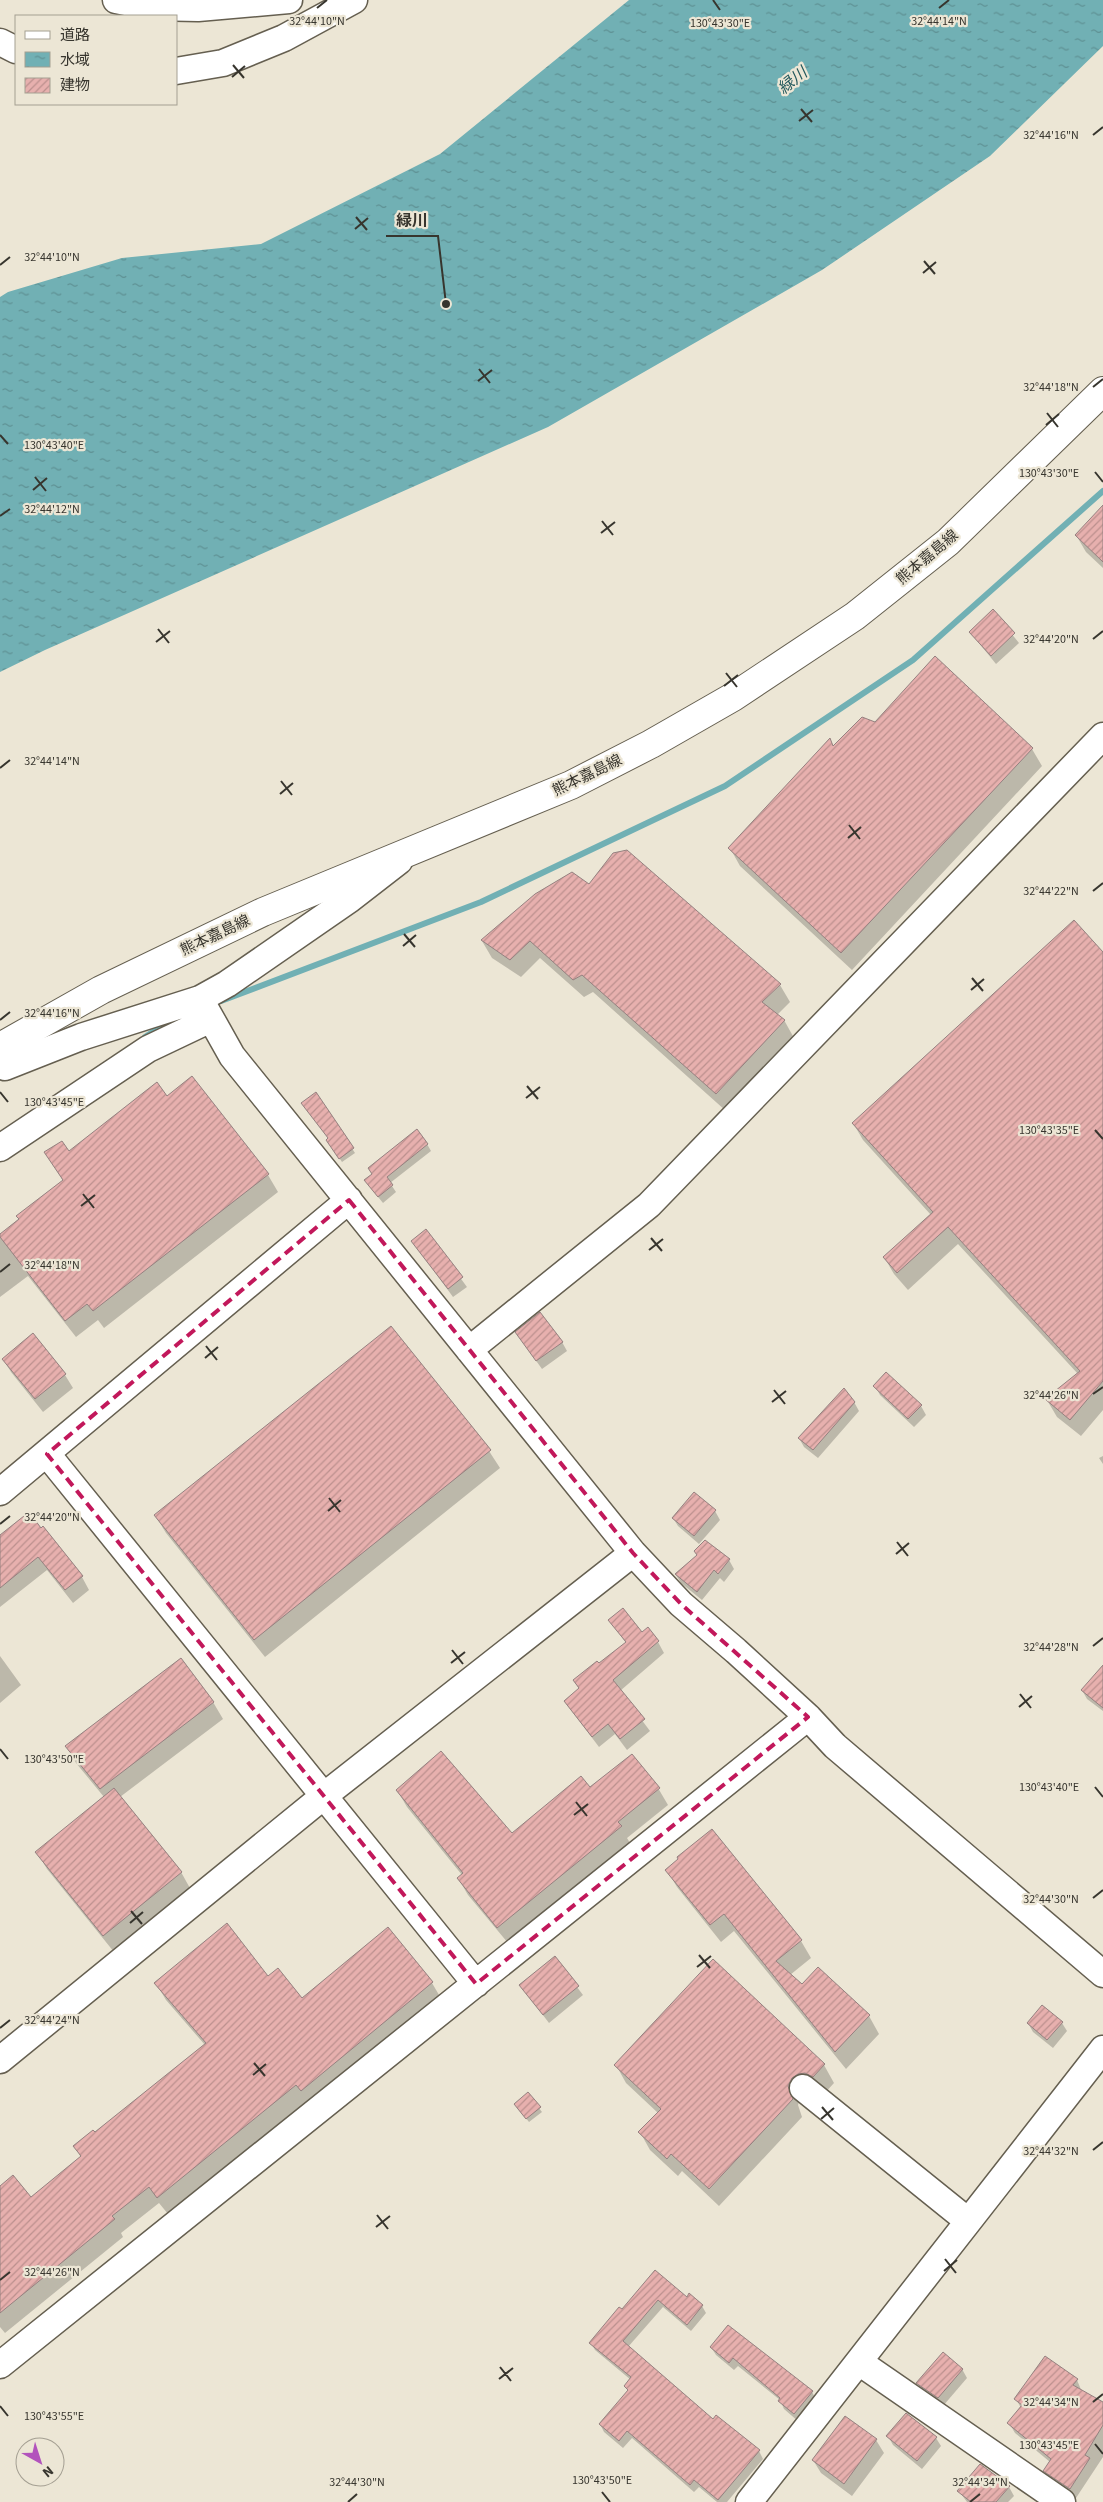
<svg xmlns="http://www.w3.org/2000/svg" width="1103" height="2502" font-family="'Source Sans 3','Noto Sans JP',sans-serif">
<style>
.water{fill:url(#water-ripples)}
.shadow{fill:#0003}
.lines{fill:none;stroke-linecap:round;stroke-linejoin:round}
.stream{stroke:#71b0b4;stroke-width:6}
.building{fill:url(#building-hatch);stroke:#958180}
.minor-casing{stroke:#655f50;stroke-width:29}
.major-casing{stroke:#655f50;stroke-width:30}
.minor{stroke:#fff;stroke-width:26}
.major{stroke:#fff;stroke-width:28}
.marked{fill:none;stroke:#c2185b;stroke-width:4;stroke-dasharray:10 6;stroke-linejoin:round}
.ticks{fill:none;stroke:#37352e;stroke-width:2}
.labels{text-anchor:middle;stroke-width:4.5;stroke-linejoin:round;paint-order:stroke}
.street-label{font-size:15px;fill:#37352e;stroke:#ece6d5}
.water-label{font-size:16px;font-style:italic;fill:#22585c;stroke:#ece6d5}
.ticks-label{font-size:12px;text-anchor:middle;fill:#37352e;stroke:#ece6d5;stroke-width:4.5;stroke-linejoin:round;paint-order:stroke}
.leader{fill:none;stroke:#37352e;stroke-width:2}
.callout-dot{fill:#37352e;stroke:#ece6d5;stroke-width:2}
.callout-label{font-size:16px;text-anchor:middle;font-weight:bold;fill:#37352e;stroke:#ece6d5;stroke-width:4.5;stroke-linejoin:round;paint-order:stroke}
</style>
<defs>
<pattern id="water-ripples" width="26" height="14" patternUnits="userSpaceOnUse" patternTransform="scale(1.25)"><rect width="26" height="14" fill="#71b0b4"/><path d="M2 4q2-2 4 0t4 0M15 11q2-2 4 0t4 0" fill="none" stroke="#5e9093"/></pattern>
<pattern id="building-hatch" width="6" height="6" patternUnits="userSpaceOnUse" patternTransform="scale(1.25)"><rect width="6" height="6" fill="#e7b0ae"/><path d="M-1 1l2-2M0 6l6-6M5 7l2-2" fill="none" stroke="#bc908e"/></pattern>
</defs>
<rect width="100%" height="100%" fill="#ece6d5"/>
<path class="water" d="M629,0H1103V46L990,156L822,270L548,427L45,650L0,672V297L8,292L122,258L261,244L440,154Z"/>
<path class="shadow" d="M1103,507V568L1086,552L1076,535Z
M993,611L1019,643L996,664L970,632Z
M935,658L1032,749L1042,766L852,970L740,866L730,848L830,740L834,747L875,723Z
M589,885L780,985L790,1002L777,1015L784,1020L794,1038L726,1111L593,992L584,997L540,958L521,977L492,958L482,941Z
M1103,953V1410L1081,1436L1057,1417L1047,1400L1078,1374L958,1244L908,1290L894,1274L884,1257L931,1215L863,1140L853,1123Z
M192,1077L268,1175L278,1192L104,1328L98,1320L76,1337L28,1276L0,1297V1235L63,1181L56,1169L68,1153L167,1097Z
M316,1094L355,1153L342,1162L330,1144Z
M427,1144L431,1151L390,1183L396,1192L383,1203L370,1187Z
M426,1231L467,1287L453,1297L412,1241Z
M522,1341L562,1342L567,1351L542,1369Z
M3,1359L65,1375L73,1388L43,1412L11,1372Z
M875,1386L921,1406L926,1415L914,1427L880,1395Z
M854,1402L859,1411L818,1458L804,1447L799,1438Z
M489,1451L500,1468L265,1657L166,1533L155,1515Z
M1103,1456V1464L1099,1458Z
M715,1511L720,1520L699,1544L678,1526L673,1518Z
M43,1528L82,1577L89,1590L73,1603L47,1570L0,1607V1536Z
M729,1560L734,1569L724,1582L720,1578L702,1600L681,1583L676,1575Z
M610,1620L658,1642L664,1653L620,1691L650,1731L627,1750L615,1734L599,1747L565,1702L580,1690L574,1681L599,1665L626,1643Z
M0,1656L21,1685L0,1703Z
M1103,1669V1711L1087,1699L1082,1690Z
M213,1702L223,1719L120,1797L181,1872L191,1890L114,1952L47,1869L37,1852L104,1797L76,1763L67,1746Z
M658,1788L668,1805L627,1838L630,1843L508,1943L468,1895L458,1878L462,1875L407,1807L397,1790L512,1835L590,1789Z
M667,1870L801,1941L811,1958L790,1975L802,1986L818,1968L869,2016L879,2034L846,2069L734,1931L721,1942L677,1887Z
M388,1929L432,1983L442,2000L311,2107L307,2101L168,2214L159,2203L121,2233L123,2237L5,2333L0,2327V2187L31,2199L81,2158L75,2146L95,2134L205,2045L166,2000L156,1983L268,1978L302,2000Z
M555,1958L583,1995L549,2023L520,1985Z
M714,1961L824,2065L834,2083L824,2094L801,2096L798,2105L802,2117L719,2206L682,2171L678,2176L650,2150L640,2132L658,2113L626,2083L616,2065Z
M1028,2023H1062L1067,2031L1053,2048L1033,2032Z
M528,2094L542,2112L529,2122L518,2108Z
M655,2272L687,2298L702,2306L706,2313L691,2331L663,2307L628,2347L713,2421L759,2451L763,2459L727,2502H717L699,2487L694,2492L632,2438L623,2448L604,2432L600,2424L628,2391L626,2386L631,2380L595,2350L591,2343L622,2311Z
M711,2347L812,2392L817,2401L799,2422L784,2409L780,2400L738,2366L734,2370L716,2355Z
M962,2369L967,2378L943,2406L923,2392L918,2383Z
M1077,2380L1082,2392L1103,2404V2457L1076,2498L1050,2481L1045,2471L1050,2462L1015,2433L1009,2423L1021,2408L1016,2399Z
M845,2417L876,2440L884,2453L852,2496L821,2473L813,2460Z
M888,2436L936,2438L941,2446L922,2469L893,2445Z
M1009,2487L1014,2496L1008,2502H967L959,2491Z"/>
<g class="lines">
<path class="stream" d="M221,1001L481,902L725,786L913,660L1103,491
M145,1037L162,1026L177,1019"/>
</g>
<path class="building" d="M1103,505V562L1075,535Z
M993,609L1015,633L991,656L969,632Z
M935,656L1033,748L841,953L728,848L830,738L833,746L862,717L875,722Z
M627,850L781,984L762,1002L785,1020L716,1094L582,975L573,980L530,941L510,960L481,940L535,894L572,872L589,884L613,853Z
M1074,920L1103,952V1381L1070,1420L1045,1399L1080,1371L948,1227L897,1273L883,1257L933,1212L852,1123Z
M192,1076L269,1174L93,1311L87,1304L65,1321L0,1237V1234L19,1219L16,1216L63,1180L44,1152L62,1141L69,1151L157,1082L167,1096Z
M316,1092L354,1148L339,1159L326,1140L328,1138L301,1103Z
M417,1129L428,1144L387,1177L393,1185L378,1197L364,1180L372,1174L368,1168Z
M426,1229L463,1277L448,1289L411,1241Z
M540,1312L563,1342L536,1361L515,1332Z
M391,1326L491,1450L254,1640L154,1515Z
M33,1333L66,1374L35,1399L2,1359Z
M886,1372L922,1405L908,1419L873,1386Z
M844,1388L855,1402L813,1450L798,1438Z
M694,1492L716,1510L694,1536L672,1518Z
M29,1512L41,1528L43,1526L83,1576L65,1590L38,1557L0,1588V1535Z
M705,1540L730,1559L718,1574L714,1570L697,1592L675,1574L697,1555L694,1551Z
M623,1608L642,1632L648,1627L659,1641L613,1680L645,1719L620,1739L608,1724L592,1737L564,1701L579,1688L573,1680L597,1661L599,1663L626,1642L608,1620Z
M181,1658L214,1702L100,1789L65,1746Z
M1103,1665V1708L1081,1690Z
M441,1751L512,1833L581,1776L590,1787L632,1754L660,1788L618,1822L622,1826L497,1928L457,1878L463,1873L396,1790Z
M114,1788L182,1872L103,1936L35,1852Z
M712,1829L802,1940L776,1961L802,1984L818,1967L870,2015L835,2052L724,1914L710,1925L665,1870L678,1859L677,1857Z
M227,1923L268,1976L278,1968L302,1998L388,1927L433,1982L301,2091L296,2085L157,2198L149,2187L112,2216L115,2219L0,2313V2186L13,2175L31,2197L81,2156L73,2146L93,2130L95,2132L206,2043L154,1983Z
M555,1956L579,1986L543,2015L519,1985Z
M713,1959L825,2064L813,2077L805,2073L798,2074L792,2078L788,2086L793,2099L709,2189L671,2154L667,2159L638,2132L661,2109L614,2065Z
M1042,2005L1063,2022L1047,2040L1027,2023Z
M528,2092L541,2107L526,2119L514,2104Z
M655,2270L687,2297L689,2293L703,2305L687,2325L658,2300L623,2341L713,2419L716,2415L760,2450L718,2500L694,2480L690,2485L627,2431L619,2441L599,2424L628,2390L624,2386L631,2377L589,2343L619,2307L622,2309Z
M728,2325L813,2391L794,2414L778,2401L780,2398L733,2358L729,2363L710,2347Z
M943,2352L963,2369L938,2398L916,2383Z
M1045,2356L1078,2379L1073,2385L1103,2402V2425L1085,2455L1090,2458L1070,2489L1043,2471L1051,2459L1007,2423L1022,2405L1014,2399Z
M906,2413L937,2437L917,2461L886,2436Z
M845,2416L877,2439L844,2484L812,2460Z
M980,2464L1010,2486L996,2502H971L957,2491Z"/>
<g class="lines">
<defs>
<path id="minor" d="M116,0L150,7L198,8L289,0
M0,42L16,50
M176,71L223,63L284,38L354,0
M200,999L232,1056L633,1553L681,1604L736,1651L808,1717L835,1746L1103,1974
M0,1064L5,1067L81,1037L200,999L227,984L350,899L399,861
M0,1148L148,1049L211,1019
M469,1350L649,1205L1103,736
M47,1454L476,1984
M0,1492L349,1200
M0,2060L325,1795L633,1553
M803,2088L968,2221
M859,2362L1062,2502
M0,2365L808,1717
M749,2502L1103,2049"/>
<path id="major" d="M0,1047L101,990L263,912L571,785L651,744L733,697L855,616L948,542L1103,391"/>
</defs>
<use href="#minor" class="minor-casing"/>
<use href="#major" class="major-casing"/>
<use href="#minor" class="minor"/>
<use href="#major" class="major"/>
</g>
<path class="marked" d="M349,1200L633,1553L681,1604L808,1717L476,1984L47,1454Z"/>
<path class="ticks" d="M713,0L720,10M317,8L327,0M939,8L949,0M233,65L244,78M232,77L245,66M801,109L812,122M799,121L813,110M1093,135L1103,127M356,217L367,230M355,229L368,218M924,261L935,274M0,265L10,257M923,273L936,262M479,369L490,383M478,381L492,370M1093,387L1103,379M1047,413L1058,427M1046,425L1059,414M0,435L8,444M1095,472L1103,482M35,477L46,491M33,490L47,478M0,516L10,509M602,521L613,535M601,533L615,522M158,629L169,643M1093,639L1103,631M156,642L170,631M726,673L737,687M724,686L738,675M0,768L10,760M281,781L292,795M280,794L293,783M849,825L860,839M848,838L861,827M1093,891L1103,883M404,934L415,947M403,946L416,935M972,978L983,991M971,990L984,979M0,1020L10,1012M527,1086L538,1099M0,1092L8,1102M526,1098L540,1087M1095,1130L1103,1139M83,1194L94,1208M81,1206L95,1195M651,1238L662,1251M649,1250L663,1239M0,1272L10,1264M206,1346L217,1360M205,1358L218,1347M774,1390L785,1404M1093,1394L1103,1387M772,1402L786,1391M329,1498L340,1512M328,1511L341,1500M0,1524L10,1516M897,1542L908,1556M896,1554L909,1543M1093,1646L1103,1638M452,1650L463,1664M451,1663L465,1652M1020,1694L1031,1708M1019,1707L1032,1696M0,1749L8,1759M1095,1787L1103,1797M576,1802L587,1816M574,1815L588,1804M1093,1898L1103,1890M131,1911L142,1924M130,1923L143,1912M699,1955L710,1968M697,1967L711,1956M0,2028L10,2020M254,2063L265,2076M253,2075L266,2064M822,2107L833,2120M821,2119L834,2108M1093,2150L1103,2142M377,2215L388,2229M376,2227L390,2216M945,2259L956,2273M944,2271L957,2260M0,2280L10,2272M500,2367L511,2381M499,2379L513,2368M1093,2402L1103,2394M0,2406L8,2416M1095,2444L1103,2454M602,2492L610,2502M348,2502L357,2494M970,2502L980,2494"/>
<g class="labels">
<g class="street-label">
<text transform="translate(927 557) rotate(-40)" y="5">熊本嘉島線</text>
<text transform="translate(587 775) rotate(-26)" y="5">熊本嘉島線</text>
<text transform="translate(215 935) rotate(-25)" y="5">熊本嘉島線</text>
</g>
<g class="water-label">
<text transform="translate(792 80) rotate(-39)" y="6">緑川</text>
</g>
</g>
<g class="ticks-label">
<text x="939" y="25">32°44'14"N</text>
<text x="317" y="25">32°44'10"N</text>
<text x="720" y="27">130°43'30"E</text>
<text x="1051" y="139">32°44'16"N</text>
<text x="52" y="261">32°44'10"N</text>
<text x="1051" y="391">32°44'18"N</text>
<text x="54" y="449">130°43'40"E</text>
<text x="1049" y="477">130°43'30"E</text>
<text x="52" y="513">32°44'12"N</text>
<text x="1051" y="643">32°44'20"N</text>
<text x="52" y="765">32°44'14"N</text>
<text x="1051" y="895">32°44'22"N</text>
<text x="52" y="1017">32°44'16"N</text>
<text x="54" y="1106">130°43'45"E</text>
<text x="1049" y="1134">130°43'35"E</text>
<text x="52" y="1269">32°44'18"N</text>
<text x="1051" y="1399">32°44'26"N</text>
<text x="52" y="1521">32°44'20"N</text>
<text x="1051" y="1651">32°44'28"N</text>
<text x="54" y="1763">130°43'50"E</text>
<text x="1049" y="1791">130°43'40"E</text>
<text x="1051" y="1903">32°44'30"N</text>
<text x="52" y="2024">32°44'24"N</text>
<text x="1051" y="2155">32°44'32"N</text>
<text x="52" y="2276">32°44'26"N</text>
<text x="1051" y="2406">32°44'34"N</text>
<text x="54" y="2420">130°43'55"E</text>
<text x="1049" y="2449">130°43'45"E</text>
<text x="602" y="2484">130°43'50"E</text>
<text x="357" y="2486">32°44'30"N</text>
<text x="980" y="2486">32°44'34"N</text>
</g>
<path class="leader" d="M446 304L438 236H386"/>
<circle class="callout-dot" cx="446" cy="304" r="5"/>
<g class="callout-label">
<text x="412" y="226">緑川</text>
</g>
<rect x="15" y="15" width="162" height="90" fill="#ece6d5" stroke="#a49f92"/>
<rect x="25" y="31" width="25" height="8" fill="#ffffff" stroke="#a49f92"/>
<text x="60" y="40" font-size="15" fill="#37352e">道路</text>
<rect x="25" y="52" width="25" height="15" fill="url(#water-ripples)" stroke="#a49f92"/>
<text x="60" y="65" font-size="15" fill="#37352e">水域</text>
<rect x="25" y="78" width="25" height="15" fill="url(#building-hatch)" stroke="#a49f92"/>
<text x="60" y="90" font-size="15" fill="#37352e">建物</text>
<g transform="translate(40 2462) rotate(141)"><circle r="24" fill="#ece6d5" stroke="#a49f92"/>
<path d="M0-4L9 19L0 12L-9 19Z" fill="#b253bc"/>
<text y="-8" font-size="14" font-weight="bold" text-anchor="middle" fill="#37352e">N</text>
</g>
</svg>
